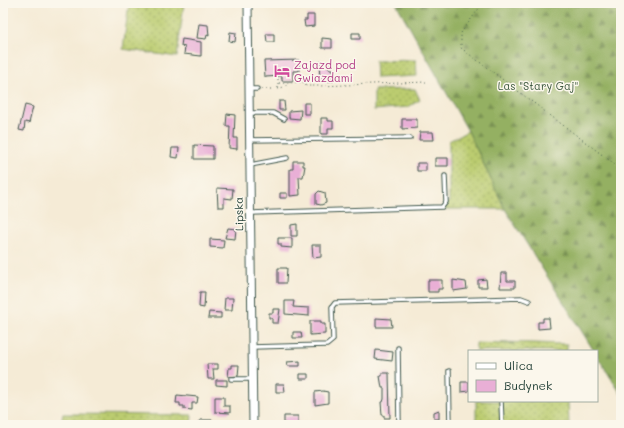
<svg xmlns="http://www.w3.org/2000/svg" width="624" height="428" font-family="Mali,sans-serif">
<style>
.grass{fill:url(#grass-dots);stroke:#6d8452}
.forest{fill:url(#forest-firs);stroke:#5a764b}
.building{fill:#e9afd6}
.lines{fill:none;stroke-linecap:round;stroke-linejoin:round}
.lane-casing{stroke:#3f574c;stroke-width:5.5}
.street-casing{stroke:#3f574c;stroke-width:9}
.path{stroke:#3f574c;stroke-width:1;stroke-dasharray:1 3;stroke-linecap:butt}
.lane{stroke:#fff;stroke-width:3.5}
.street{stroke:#fff;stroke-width:7}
.labels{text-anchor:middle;stroke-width:3;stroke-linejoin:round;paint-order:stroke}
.hotel-label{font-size:11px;fill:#b23c85;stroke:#fbf7ec;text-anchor:start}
.park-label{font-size:11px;fill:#3e5a40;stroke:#fbf7ec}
.street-label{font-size:11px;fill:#1f3d34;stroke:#fbf7ec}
</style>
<defs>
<pattern id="grass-dots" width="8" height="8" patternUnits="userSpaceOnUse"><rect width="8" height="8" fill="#bbcc6f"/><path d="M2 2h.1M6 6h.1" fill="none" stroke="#97a75c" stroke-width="1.8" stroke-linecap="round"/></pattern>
<pattern id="forest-firs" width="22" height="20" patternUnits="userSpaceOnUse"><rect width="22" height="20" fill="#94b062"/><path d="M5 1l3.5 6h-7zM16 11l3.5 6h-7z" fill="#789052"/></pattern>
</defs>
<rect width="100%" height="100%" fill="#fbf7ec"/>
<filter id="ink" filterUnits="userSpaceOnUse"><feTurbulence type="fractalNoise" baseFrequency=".025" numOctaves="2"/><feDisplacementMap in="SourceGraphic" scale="8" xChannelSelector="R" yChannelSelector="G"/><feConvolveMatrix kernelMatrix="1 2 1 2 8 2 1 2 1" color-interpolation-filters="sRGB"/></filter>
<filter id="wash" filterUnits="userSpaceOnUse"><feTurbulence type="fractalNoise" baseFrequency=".012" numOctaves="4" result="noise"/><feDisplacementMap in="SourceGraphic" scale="16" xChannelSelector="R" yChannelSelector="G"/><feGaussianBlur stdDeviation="0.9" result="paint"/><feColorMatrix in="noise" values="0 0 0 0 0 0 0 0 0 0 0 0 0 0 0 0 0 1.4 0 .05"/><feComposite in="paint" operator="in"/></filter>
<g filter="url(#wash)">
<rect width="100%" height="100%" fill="#f5ebd6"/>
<path class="grass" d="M129,3H184L177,57L123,49Z
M416,60L417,76L376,78L375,61Z
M415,89L420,100L408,107L374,110V90Z
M468,131L505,209H443L449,202V141Z
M501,342L567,344V351H476V343L514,344Z
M476,401H568L569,425H476Z
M63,414L192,415L191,425H61Z"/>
<path class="forest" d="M396,3H621V394L597,356V351H594L505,209L468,131Z"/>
<g id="blocks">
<path class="building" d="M307,15H314V26L305,27L304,20H307Z
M199,24L208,25L209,36L207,35L206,39L197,38Z
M230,32L236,33L235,42L229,41Z
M352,33H360V39H352Z
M266,34H274V42H267Z
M322,38L332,39V48H322Z
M182,39L201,42V56L184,54L185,47L181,46Z
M299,60V71H293V81H282V76L265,77L264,61Z
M319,62H328L329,69H333L334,81H320Z
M279,101H284L285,110H279Z
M304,103H310V114H304Z
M25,105L33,107L29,123L25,122L24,131L19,130Z
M301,110L300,119L289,118V111Z
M227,114L235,115L234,138H237V149L229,148L230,126H226Z
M321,118H328V121H333V128H328V134H321Z
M402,119H417V128L402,129Z
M420,132H433L434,140H419Z
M194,145L213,146V159H194Z
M172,148H179L178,158L171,157Z
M435,158H448V166H435Z
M293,161H303V166H305L303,177H299L300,195L290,196V169H293Z
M417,163H426V171H417Z
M217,188L233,189L232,199L224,198V207H218Z
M319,191L325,193L326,203L321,205L316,204V194Z
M280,193H287V198H280Z
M297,224V236H291V225Z
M228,228L236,229L235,239L225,238Z
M278,238H292V248L281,247V244H278Z
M210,239L224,240L223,248L210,247Z
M312,245H321V257L313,258Z
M278,268H287L286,283H278Z
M501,273H507V281H515V288H500Z
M486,279L487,287H478V280Z
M428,280H442V289H438V292H428Z
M453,280L466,282L467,289L453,291Z
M200,292H205L204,308L199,307Z
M225,298H233L232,310H224Z
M285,301H294L293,307L309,308V316L285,314Z
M273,309H280L278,323H272V318H269V313H273Z
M209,312L221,313V318H208Z
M376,318L391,319L392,327H376Z
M543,318H549L550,328L538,329V322H543Z
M310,321H321V324H325V334L310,335Z
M293,332H301L302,338H293Z
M376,350L393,352L392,361L375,359Z
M300,361V366H288L287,362Z
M207,364H218V369H213L214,379H208Z
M232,365H239L238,376L228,377L229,368H232Z
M382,373H389L390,418H384V415H382L381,402H383L384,399V388H382L380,376H382Z
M300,374H308V379H300Z
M216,380H227V386L216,385Z
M461,382H469V391L461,392Z
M276,384H284L285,392H276Z
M323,391L328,392V403L315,405V392Z
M177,395L198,397L197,403H192V410L184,409V406H180V403H176Z
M215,397H224V406H230V413L215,412Z
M439,410V419H434V412Z
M284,416H298V425H284Z
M200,420H212V425H199Z"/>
</g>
</g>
<g filter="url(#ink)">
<use href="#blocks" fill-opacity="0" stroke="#3f574c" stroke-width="1"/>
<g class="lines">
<defs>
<path id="lane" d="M249,89H257
M249,113H273L284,119
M249,140L410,138
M250,165L287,158
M251,213L442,207L446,202L445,176
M252,347L327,345L333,340L332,307L335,303L521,298L529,301
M398,348L399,425
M449,371L450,425
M231,379H252
M501,401L502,425"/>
<path id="street" d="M248,3L253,425"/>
</defs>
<use href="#lane" class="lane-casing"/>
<use href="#street" class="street-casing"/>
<path class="path" d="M483,3L461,33V48L621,169
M279,83H286
M278,88V79L282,78
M262,89H278L286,86L287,83L303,82L306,86H319L426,82"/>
<use href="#lane" class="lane"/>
<use href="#street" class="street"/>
</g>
</g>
<defs>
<symbol id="hotel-bare" viewBox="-9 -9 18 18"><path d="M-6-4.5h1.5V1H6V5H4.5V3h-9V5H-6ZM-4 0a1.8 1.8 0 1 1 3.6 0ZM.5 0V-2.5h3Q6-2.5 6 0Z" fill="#d1479c" stroke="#fbf7ec" stroke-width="2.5" paint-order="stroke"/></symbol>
</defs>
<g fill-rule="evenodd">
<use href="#hotel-bare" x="271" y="60" width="22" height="22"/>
</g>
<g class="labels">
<g class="hotel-label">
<text x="294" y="69">Zajazd pod<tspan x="294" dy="13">Gwiazdami</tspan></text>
</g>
<g class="park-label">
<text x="538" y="90">Las "Stary Gaj"</text>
</g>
<g class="street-label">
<text transform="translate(239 214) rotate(-91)" y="4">Lipska</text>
</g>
</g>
<rect width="624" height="428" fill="none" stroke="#fbf7ec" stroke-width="16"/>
<rect x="468" y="350" width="130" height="52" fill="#fbf7ec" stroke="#a3ada2"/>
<rect x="476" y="363" width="20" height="6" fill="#ffffff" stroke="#a3ada2"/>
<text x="504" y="370" font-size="12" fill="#1f3d34">Ulica</text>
<rect x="476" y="380" width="20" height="12" fill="#e9afd6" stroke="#a3ada2"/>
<text x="504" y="390" font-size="12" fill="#1f3d34">Budynek</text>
</svg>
